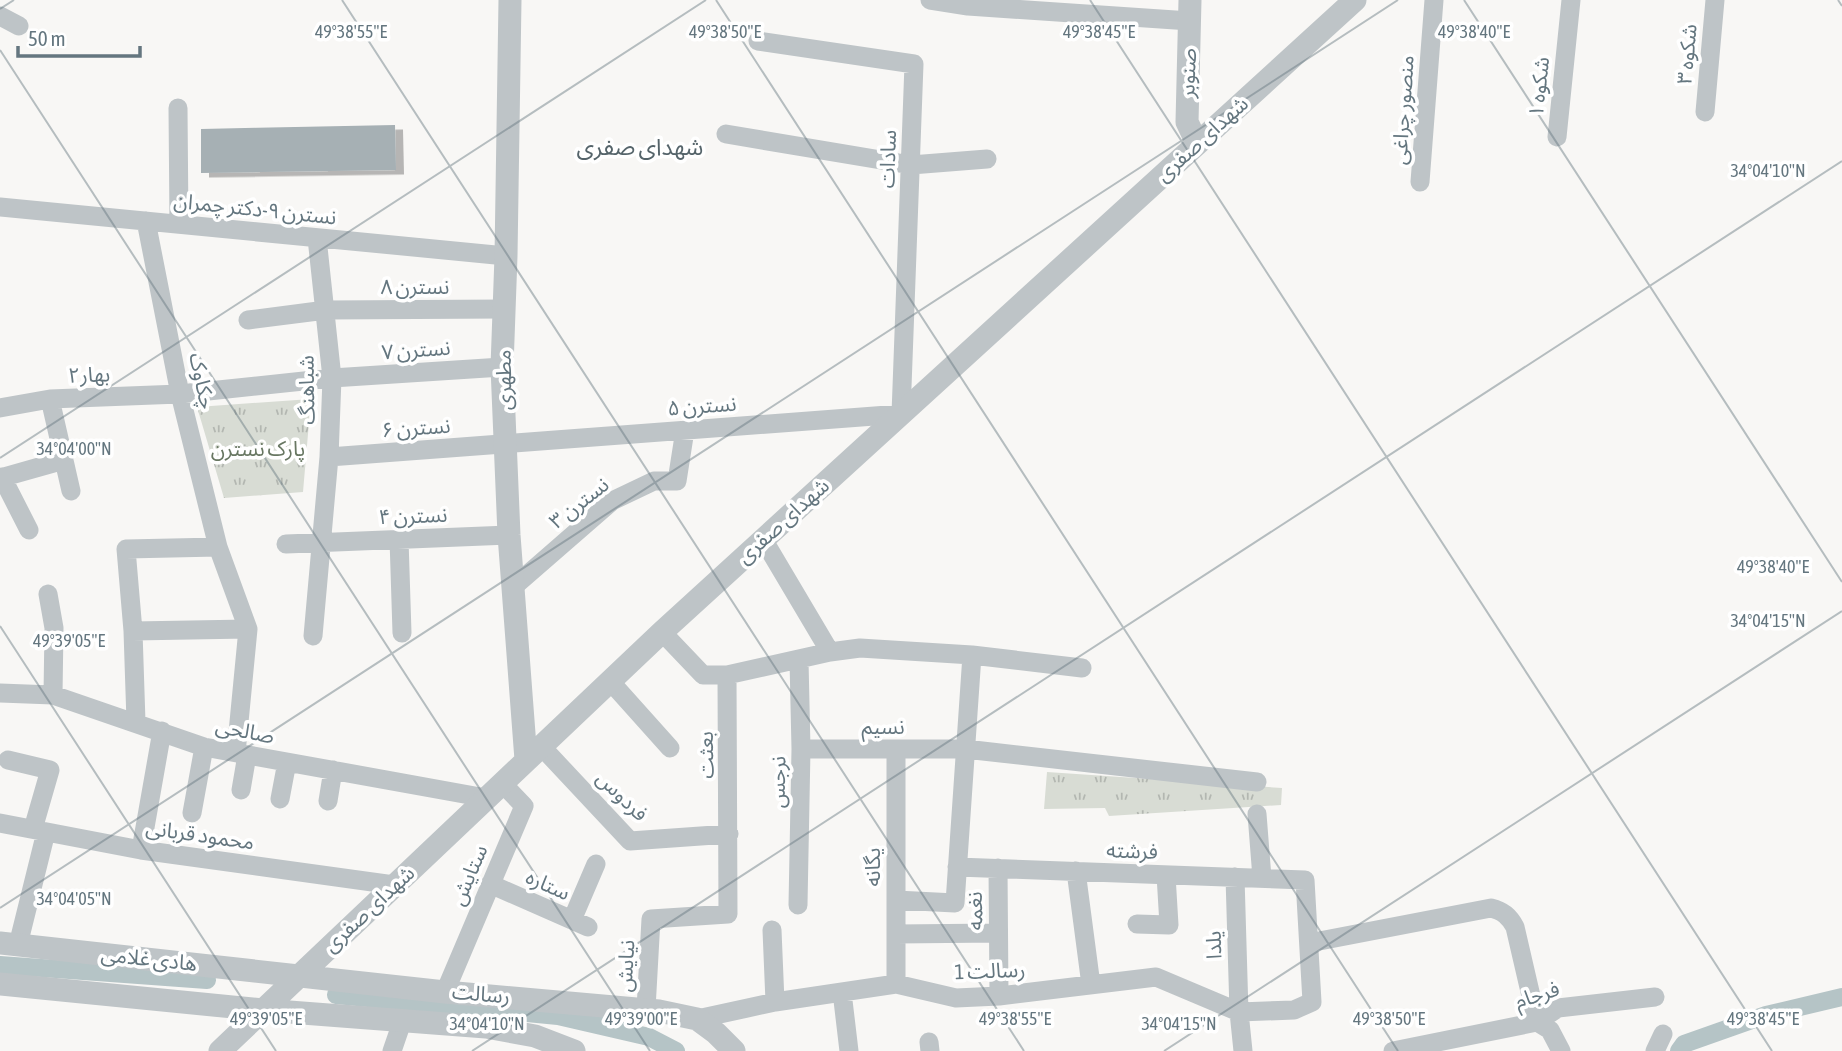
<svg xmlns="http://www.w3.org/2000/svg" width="1842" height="1051" font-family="'Asap Condensed','Noto Sans Arabic',sans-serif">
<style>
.park{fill:url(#park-tufts)}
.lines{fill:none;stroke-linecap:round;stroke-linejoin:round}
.canal{stroke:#b5c4c6;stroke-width:18}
.building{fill:#a6b0b4;filter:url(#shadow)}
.minor{stroke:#bec4c7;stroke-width:19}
.tertiary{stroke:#bec4c7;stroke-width:23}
.ticks{fill:none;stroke:#64767f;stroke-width:2;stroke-opacity:0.45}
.labels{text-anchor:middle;stroke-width:7;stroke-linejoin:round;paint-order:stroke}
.street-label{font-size:21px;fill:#64767f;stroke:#fff}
.park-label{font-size:21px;fill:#687762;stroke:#fff}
.neighbourhood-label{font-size:23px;fill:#55646a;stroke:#fff}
.ticks-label{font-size:18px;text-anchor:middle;fill:#64767f;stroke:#fff;stroke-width:7;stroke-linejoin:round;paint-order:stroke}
</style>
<defs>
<pattern id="park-tufts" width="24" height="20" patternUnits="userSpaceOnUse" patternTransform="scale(1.75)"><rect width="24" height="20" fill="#d8dcd4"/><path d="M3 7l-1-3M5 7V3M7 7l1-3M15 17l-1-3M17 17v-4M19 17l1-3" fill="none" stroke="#b3b7b1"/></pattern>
<filter id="shadow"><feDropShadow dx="8" dy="4.5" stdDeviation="0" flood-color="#0004"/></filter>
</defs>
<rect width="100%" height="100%" fill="#f8f7f5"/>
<path class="park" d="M311,399L303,492L224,498L197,407Z
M1047,772L1282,788L1281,805L1109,816L1105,808L1044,809Z"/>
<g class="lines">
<path class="canal" d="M0,965L207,980
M336,995L558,1016L649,1037L676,1051
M1679,1051L1684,1044L1766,1015L1842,997"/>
</g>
<path class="building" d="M395,125L396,170L201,173V129Z"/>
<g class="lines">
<path class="minor" d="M930,0L968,6L1190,21
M0,16L19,26
M178,108L179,224
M1705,112L1715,0
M726,134L911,165L987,159
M1557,137L1571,0
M1420,182L1434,0
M0,207L506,256
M146,221L180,394L218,547L248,629L236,753
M248,320L326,310L505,309
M50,399L71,491
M0,408L50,399L180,394L332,378L502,367
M329,457L901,414L914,64L758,41
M2,477L29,530
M0,478L64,460
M399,539L402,633
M763,539L830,652
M286,544L509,535
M512,588L612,501L654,481H677L685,430
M48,594L54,628L53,695
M133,631L248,629
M662,632L703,675H727L830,652L860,648L972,655L1082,668
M313,636L329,457L332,378L317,238
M610,681L670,748
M0,693L53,695L204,747L486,798
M136,722L133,631L126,549L218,547
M541,746L630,841L729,834
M801,749H965L1257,782
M8,760L50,770L33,829
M241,790L247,755
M280,799L287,762
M328,801L333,770
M192,813L204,747
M1257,814L1262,878
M0,823L141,850L394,885
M141,850L162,731
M998,868L999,996
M1076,871L1091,985
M1235,877L1239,1012L1243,1051
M490,884L588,927
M896,900L955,903L972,655
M798,905L801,749L799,660
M572,920L596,864
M1137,924L1169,925L1166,875
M772,930L775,1002
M896,934L998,933
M1309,943L1491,908C1503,911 1509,916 1515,927L1537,1022L1550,1030L1561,1051
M18,945L46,832
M896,984V750
M445,992L524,806L502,783
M842,992L849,1051
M646,1009L651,919L728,914L727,675
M697,1019L775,1002L896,984L956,998L999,996L1156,977L1239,1012L1294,1010L1312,1002L1305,880L957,867
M929,1042L930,1051
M392,1051L402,1022
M1393,1051L1537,1022L1558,1008L1655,997
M1655,1051L1663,1034"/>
<path class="tertiary" d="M510,0L506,256L502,367L509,535L526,760
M1190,0L1187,122L1197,143
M0,943L445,992L659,1011L697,1019L716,1033L734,1051
M0,984L263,1010L486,1027L535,1036L574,1051
M220,1051L662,632L1355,0"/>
</g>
<path class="ticks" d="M342,0L1024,1051M716,0L1398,1051M1090,0L1772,1051M1464,0L1842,582M1838,0L1842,6M0,9L14,0M0,50L650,1051M0,458L706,0M0,626L276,1051M0,908L1398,0M472,1051L1842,161M1164,1051L1842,611"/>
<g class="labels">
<g class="street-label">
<text transform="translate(1687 54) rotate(-85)" y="7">شکوه ۳</text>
<text transform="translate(1188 73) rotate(-88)" y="7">صنوبر</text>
<text transform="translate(1539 87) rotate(-84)" y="7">شکوه ۱</text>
<text transform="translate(1403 110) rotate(-86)" y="7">منصور چراغی</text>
<text transform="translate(1202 139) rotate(-42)" y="7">شهدای صفری</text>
<text transform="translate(888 159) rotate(-88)" y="7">سادات</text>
<text transform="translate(255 209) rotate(6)" y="7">نسترن ۹-دکتر چمران</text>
<text x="415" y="294">نسترن ۸</text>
<text transform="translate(416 350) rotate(-4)" y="7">نسترن ۷</text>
<text transform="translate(89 375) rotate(-2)" y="7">بهار۲</text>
<text transform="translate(504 380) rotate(-91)" y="7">مطهری</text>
<text transform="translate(202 381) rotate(78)" y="7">چکاوک</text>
<text transform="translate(307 390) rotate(-91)" y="7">شباهنگ</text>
<text transform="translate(702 406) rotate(-4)" y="7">نسترن ۵</text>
<text transform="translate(416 428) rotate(-4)" y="7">نسترن ۶</text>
<text transform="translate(579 503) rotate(-38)" y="7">نسترن ۳</text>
<text transform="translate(413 516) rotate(-2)" y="7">نسترن ۴</text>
<text transform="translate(783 521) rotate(-42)" y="7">شهدای صفری</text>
<text x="883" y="734">نسیم</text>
<text transform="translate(245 731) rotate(11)" y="7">صالحی</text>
<text transform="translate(706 755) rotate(-91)" y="7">بعثت</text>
<text transform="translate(778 782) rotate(-89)" y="7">نرجس</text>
<text transform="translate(622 796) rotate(44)" y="7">فردوس</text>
<text transform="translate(200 835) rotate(8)" y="7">محمود قربانی</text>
<text transform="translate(1132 851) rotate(2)" y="7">فرشته</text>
<text transform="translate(873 867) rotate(-90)" y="7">یگانه</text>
<text transform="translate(469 875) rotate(-67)" y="7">ستایش</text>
<text transform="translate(548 885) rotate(24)" y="7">ستاره</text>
<text transform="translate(369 909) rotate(-43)" y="7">شهدای صفری</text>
<text transform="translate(975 911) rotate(-91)" y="7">نغمه</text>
<text transform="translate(1214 945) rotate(-92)" y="7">یلدا</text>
<text transform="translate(149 959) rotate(6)" y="7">هادی غلامی</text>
<text transform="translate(626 966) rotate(-87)" y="7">نیایش</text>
<text transform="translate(990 971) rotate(-2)" y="7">رسالت 1</text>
<text transform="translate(481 994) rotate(5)" y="7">رسالت</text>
<text transform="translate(1537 995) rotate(-18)" y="7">فرجام</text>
</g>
<g class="park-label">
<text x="258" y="456">پارک نسترن</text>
</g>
<g class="neighbourhood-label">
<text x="640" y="155">شهدای صفری</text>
</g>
</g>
<g class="ticks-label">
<text x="351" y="38">49°38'55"E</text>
<text x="725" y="38">49°38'50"E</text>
<text x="1099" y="38">49°38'45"E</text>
<text x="1474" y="38">49°38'40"E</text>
<text x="1768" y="177">34°04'10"N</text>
<text x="74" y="455">34°04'00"N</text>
<text x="1773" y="573">49°38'40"E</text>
<text x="1768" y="627">34°04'15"N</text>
<text x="69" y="647">49°39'05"E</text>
<text x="74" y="905">34°04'05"N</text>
<text x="266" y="1025">49°39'05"E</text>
<text x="641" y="1025">49°39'00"E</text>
<text x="1015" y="1025">49°38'55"E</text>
<text x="1389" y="1025">49°38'50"E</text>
<text x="1763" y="1025">49°38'45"E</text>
<text x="487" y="1030">34°04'10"N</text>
<text x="1179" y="1030">34°04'15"N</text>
</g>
<path d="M18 46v10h122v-10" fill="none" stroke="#64767f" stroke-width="3.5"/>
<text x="28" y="46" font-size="21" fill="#64767f" stroke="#ffffff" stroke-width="5" paint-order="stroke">50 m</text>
</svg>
